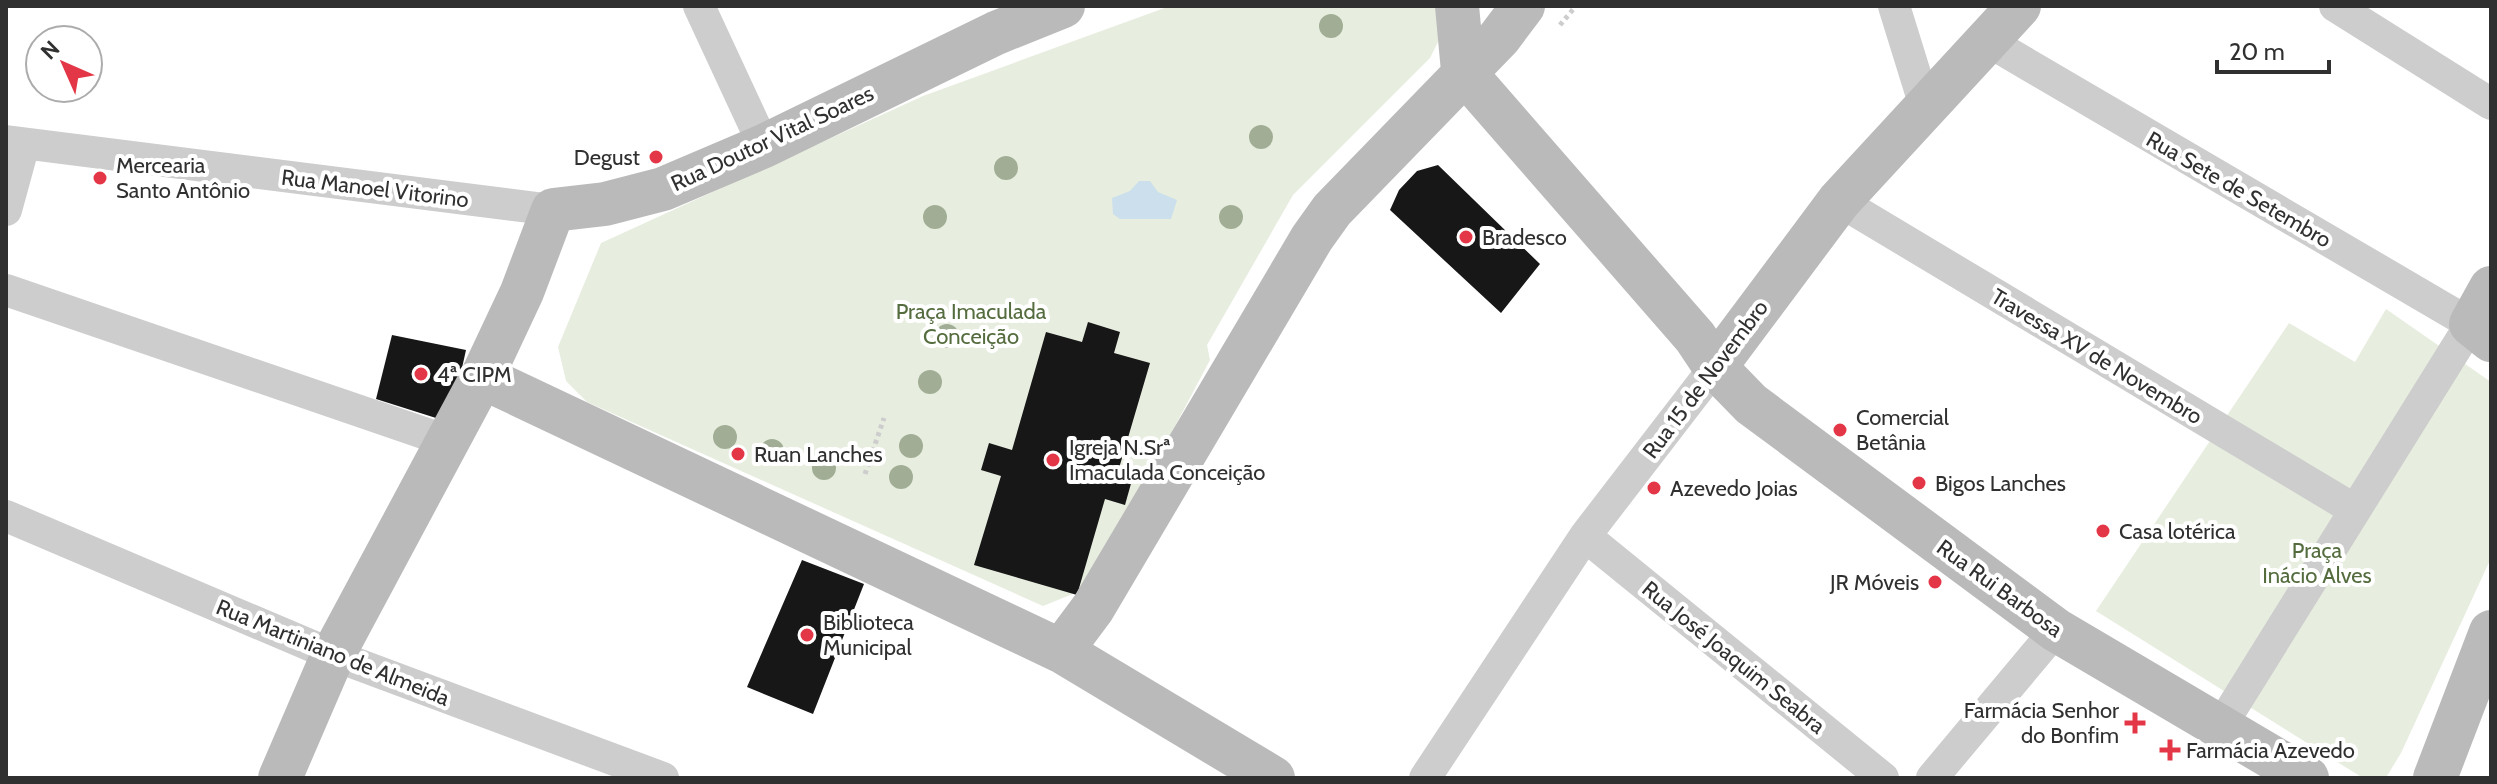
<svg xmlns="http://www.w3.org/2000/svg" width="2497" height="784" font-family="Cabin,sans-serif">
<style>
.green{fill:#e7eddf}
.water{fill:#cbe0ec}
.building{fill:#171717}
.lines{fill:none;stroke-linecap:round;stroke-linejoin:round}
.path{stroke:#cdcdcd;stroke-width:5;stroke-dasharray:4 4;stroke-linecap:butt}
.street{stroke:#cdcdcd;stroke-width:32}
.secondary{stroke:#bababa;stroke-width:44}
.tree{fill:#a1ae95}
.poi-dot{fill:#e33747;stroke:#fff;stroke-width:3}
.labels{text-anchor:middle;stroke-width:8;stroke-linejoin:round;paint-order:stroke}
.street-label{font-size:22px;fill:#303030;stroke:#fff}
.poi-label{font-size:22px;fill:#303030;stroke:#fff;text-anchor:start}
.park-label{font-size:22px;fill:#546c3e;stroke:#fff}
</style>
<rect width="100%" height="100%" fill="#fff"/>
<path class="green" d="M1170,6H1440L1441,36L1430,58L1293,195L1207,345L1210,360L1090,587L1043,606L587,402L566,381L558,347L601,243L923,96Z
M2386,309L2491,382V558L2401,753L2387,776L2363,778L2096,611L2289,323L2355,362Z"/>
<path class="water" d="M1139,181H1150L1158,192L1177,200L1171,219H1120L1113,214L1112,198L1130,191Z"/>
<path class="building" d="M1438,165L1540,264L1501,313L1390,210L1399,190L1417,171Z
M1088,322L1120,332L1114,353L1150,363L1117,475L1132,480L1125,505L1105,499L1077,595L974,565L1001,476L981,470L989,443L1012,450L1046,332L1082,342Z
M392,335L466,350L452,413L436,418L376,399Z
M802,560L864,584L813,714L747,687Z"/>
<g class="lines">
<path class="path" d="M1560,25L1576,6
M865,474L884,418"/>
<path class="street" d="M699,6L764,146
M1894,6L1925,106
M2335,6L2491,104
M1986,40L2471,324L2219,729
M6,141L553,210
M1839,201L2355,510
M6,210L24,144
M6,290L450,442
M6,516L333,655L663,778
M1585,536L1883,778
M1425,778L1585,536L1715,367
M1932,778L2056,630"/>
<path class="secondary" d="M1063,6L996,33L764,146L663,189L605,204L553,210L522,292L482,377L1061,651L1093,608L1312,238L1332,210L1499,38L1523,6
M1457,6L1463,71L1695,337L1715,367L1751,404L2056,630L2307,778
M2491,288L2471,324L2491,340
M1715,367L1839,201L2019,6
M1061,651L1273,778
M280,778L333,655L482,377
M2435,778L2491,632"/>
</g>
<g class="tree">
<circle cx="1331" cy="26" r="12"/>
<circle cx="1261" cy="137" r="12"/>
<circle cx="1006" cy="168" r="12"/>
<circle cx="935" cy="217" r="12"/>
<circle cx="1231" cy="217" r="12"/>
<circle cx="947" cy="336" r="12"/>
<circle cx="930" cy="382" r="12"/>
<circle cx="725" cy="437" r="12"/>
<circle cx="911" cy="446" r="12"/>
<circle cx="772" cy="451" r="12"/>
<circle cx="824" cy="468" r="12"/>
<circle cx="901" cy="477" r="12"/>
</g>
<g class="poi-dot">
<circle cx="656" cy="157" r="8"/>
<circle cx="100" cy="178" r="8"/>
<circle cx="1466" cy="237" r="8"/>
<circle cx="421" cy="374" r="8"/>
<circle cx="1840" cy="430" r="8"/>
<circle cx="738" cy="454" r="8"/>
<circle cx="1053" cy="460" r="8"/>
<circle cx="1919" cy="483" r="8"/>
<circle cx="1654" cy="488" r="8"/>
<circle cx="2103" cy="531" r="8"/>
<circle cx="1935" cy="582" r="8"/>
<circle cx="807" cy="635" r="8"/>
<path d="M2131 711h8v8h8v8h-8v8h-8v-8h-8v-8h8z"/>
<path d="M2166 738h8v8h8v8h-8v8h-8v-8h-8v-8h8z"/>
</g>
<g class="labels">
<g class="street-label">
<text transform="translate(772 138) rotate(-25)" y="8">Rua Doutor Vital Soares</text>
<text transform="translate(375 188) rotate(7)" y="8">Rua Manoel Vitorino</text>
<text transform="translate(2239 189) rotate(30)" y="8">Rua Sete de Setembro</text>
<text transform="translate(2097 356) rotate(31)" y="8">Travessa XV de Novembro</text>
<text transform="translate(1705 379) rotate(-53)" y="8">Rua 15 de Novembro</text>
<text transform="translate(2000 588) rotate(36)" y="8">Rua Rui Barbosa</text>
<text transform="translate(333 652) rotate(22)" y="8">Rua Martiniano de Almeida</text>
<text transform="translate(1734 657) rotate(39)" y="8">Rua José Joaquim Seabra</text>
</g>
<g class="poi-label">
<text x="640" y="165" text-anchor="end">Degust</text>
<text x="116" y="173">Mercearia<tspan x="116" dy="25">Santo Antônio</tspan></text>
<text x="1482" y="245">Bradesco</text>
<text x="437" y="382">4ª CIPM</text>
<text x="1856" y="425">Comercial<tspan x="1856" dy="25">Betânia</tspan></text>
<text x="1069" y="455">Igreja N.Srª<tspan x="1069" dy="25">Imaculada Conceição</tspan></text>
<text x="754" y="462">Ruan Lanches</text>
<text x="1935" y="491">Bigos Lanches</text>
<text x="1670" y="496">Azevedo Joias</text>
<text x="2119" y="539">Casa lotérica</text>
<text x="1919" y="590" text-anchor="end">JR Móveis</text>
<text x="823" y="630">Biblioteca<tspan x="823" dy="25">Municipal</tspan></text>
<text x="2119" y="718" text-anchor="end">Farmácia Senhor<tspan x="2119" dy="25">do Bonfim</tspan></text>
<text x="2186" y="758">Farmácia Azevedo</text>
</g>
<g class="park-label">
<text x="971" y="319">Praça Imaculada<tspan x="971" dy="25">Conceição</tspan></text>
<text x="2317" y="558">Praça<tspan x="2317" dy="25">Inácio Alves</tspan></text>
</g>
</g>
<rect width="2497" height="784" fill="none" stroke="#303030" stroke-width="16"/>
<g transform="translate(64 64) rotate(315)"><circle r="38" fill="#ffffff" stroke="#acacac" stroke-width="2"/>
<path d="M0-6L14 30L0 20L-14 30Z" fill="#e33747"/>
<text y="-12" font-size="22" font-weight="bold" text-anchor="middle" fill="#303030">N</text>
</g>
<path d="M2217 60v12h112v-12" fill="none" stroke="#303030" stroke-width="4"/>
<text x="2229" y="60" font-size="24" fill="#303030" stroke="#ffffff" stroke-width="6" paint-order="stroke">20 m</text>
</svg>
